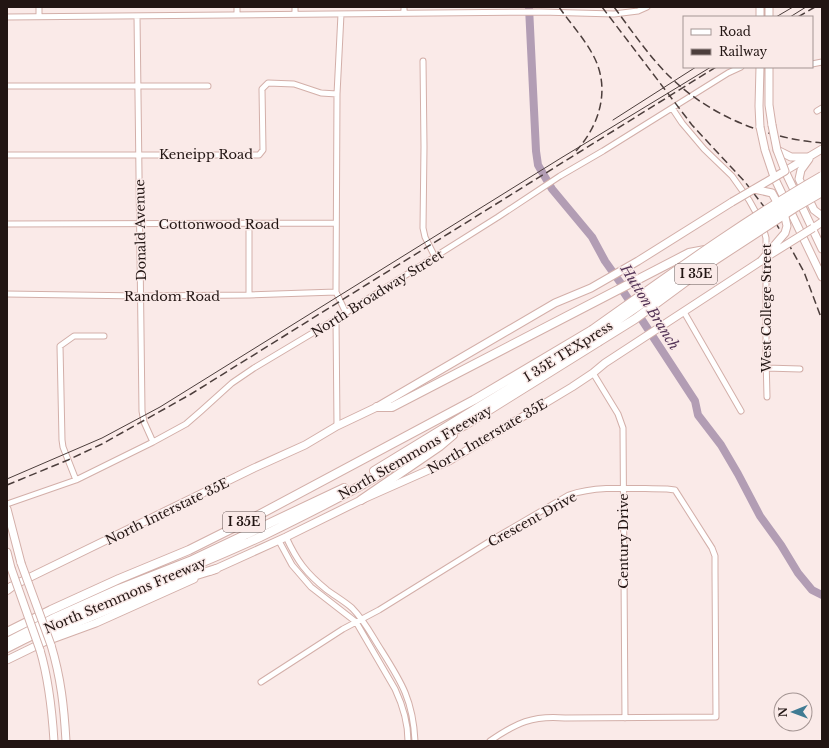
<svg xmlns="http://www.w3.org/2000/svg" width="829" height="748" font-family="'Libre Baskerville',serif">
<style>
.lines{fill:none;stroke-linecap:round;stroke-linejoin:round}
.river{stroke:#b29db4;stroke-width:8}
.minor-casing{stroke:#d3afa9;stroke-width:7}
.major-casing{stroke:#d3afa9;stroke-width:9}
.highway-casing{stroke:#d3afa9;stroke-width:10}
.minor{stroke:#fff;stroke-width:5}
.major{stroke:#fff;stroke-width:7}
.highway{stroke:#fff;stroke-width:8}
.tram{stroke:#4c3e3c;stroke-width:1}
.rail{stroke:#4c3e3c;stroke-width:1.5;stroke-dasharray:8 4;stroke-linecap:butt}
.major-bridge-casing{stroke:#d3afa9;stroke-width:9;stroke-linecap:butt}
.highway-bridge-casing{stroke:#d3afa9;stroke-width:10;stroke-linecap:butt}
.major-bridge{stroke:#fff;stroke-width:7}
.highway-bridge{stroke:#fff;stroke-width:8}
.labels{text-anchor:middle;stroke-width:3;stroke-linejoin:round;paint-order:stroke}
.shield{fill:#faeae8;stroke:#635553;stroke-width:1}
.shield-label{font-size:12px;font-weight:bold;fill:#221513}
.street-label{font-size:13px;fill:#221513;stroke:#faeae8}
.water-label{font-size:14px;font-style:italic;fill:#543457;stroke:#faeae8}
</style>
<rect width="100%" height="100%" fill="#faeae8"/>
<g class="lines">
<path class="river" d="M529,7L536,151L538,165L552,189L592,237L605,261L622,285L623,291L695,401L698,415L721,445L738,474L760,516L781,545L798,573L812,590L822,595"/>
<defs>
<path id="minor" d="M39,7V16
M237,7V15
M295,7V14
M404,13V7
M341,14L337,94L336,292L346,313
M137,16L142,411L144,422L153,442
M7,17L541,12L614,14L638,11L647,7
M423,61L424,147L423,228L425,237L435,257
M812,64L822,62
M7,86H208
M672,108L682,123L704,149L732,176L749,200L759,218
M817,111L822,108
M7,155H259L263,150L262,89L268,83L294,84L321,93L337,94
M249,223V295
M7,224L336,223
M763,227L766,238V357L767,397
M7,294L141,296L249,295L336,292
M684,312L741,411
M336,319L337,426
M766,368L800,369
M593,373L618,414L623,428L625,718
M76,480L63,447L62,440L60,346L74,336H104
M7,504L76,480L153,442L186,424L201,411L232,383L254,368L336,319L498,217L560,176L603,151L728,73L741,67
M286,537C297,561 306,573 327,590C335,596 344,601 352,608C363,619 370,632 378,645C400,680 413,698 415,741
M279,541L292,565L311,587L356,622L395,689C403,706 408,722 408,741
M261,682L343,629L379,610L495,538L569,495C599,485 635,489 667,489L675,490L712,548L715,556V572L716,717L565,718C533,715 516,723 490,741"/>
<path id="major" d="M760,17V7
M769,17V7
M760,67L759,106L760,127
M769,67V105L772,125
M822,149L785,171L822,249
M777,150L791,157H807
M809,159L801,170L799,179L814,210L822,216
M774,177L822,277
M813,228L822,222
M7,509L21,563
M7,552L11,568
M211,571L286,537L361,500L449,461L572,387L593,373L605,363L761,261
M12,586L254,468L305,445L337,426L377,407L555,303L591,288L638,261L732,202
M51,645C61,678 64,707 66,741
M40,650C49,680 52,710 54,741
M7,660L44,642L96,623L194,579"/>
<path id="highway" d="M377,407H392L689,253L705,250
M374,471L595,336
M361,500L440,446L453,435
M7,590L11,587
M7,632L51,610L119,579L189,550L253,518L474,400L592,330
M42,637L177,581L216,569
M7,642L52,619L119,589L190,561L344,488
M7,648C89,605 176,576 260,537C293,521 327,504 360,486C395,466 428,443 465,425L598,342"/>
</defs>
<use href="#minor" class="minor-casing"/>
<use href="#major" class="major-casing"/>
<use href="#highway" class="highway-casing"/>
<use href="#minor" class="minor"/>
<use href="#major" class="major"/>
<use href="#highway" class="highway"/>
<path class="tram" d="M776,17L793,7
M790,17L806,7
M613,120L696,67
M7,479L102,438L160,407L561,158L711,67"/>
<path class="rail" d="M559,7C570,23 584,38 593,55C611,88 600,125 576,151
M602,7L692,125L745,182L772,217L788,243L804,272L822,320
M614,7C632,31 648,55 669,76C710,116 765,138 822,143
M798,17L815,7
M7,485L68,460L102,444L191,394L716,67"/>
<defs>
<path id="major-bridge" d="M760,127L765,150L774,177
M754,189L772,193L785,217L787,226L785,233L761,261
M732,202L785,171L777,150L772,125
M768,256L813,228
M21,563L51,645
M11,568L40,650"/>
<path id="highway-bridge" d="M592,330C667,277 742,222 822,176
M595,336L773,213L822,183
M598,342L635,319L715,260L796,207L822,192"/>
</defs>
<use href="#major-bridge" class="major-bridge-casing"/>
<use href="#highway-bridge" class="highway-bridge-casing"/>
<use href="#major-bridge" class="major-bridge"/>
<use href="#highway-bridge" class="highway-bridge"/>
</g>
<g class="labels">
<g class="shield">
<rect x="675" y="264" width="42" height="20" rx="3"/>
<rect x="223" y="512" width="42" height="20" rx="3"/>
</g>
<g class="shield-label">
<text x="696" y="278">I 35E</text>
<text x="244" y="526">I 35E</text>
</g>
<g class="street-label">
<text x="206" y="159">Keneipp Road</text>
<text x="219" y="229">Cottonwood Road</text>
<text transform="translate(140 230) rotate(-91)" y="5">Donald Avenue</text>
<text transform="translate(377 293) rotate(-32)" y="5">North Broadway Street</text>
<text x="172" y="301">Random Road</text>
<text transform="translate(766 308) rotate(-90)" y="5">West College Street</text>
<text transform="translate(568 351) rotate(-32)" y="5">I 35E TEXpress</text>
<text transform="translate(487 436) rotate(-30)" y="5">North Interstate 35E</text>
<text transform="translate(415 452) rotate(-30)" y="5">North Stemmons Freeway</text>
<text transform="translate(167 511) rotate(-26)" y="5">North Interstate 35E</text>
<text transform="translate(532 519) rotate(-29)" y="5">Crescent Drive</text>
<text transform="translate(623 541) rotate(-90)" y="5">Century Drive</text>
<text transform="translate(125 595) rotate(-23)" y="5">North Stemmons Freeway</text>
</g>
<g class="water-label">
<text transform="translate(650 307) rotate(58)" y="5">Hutton Branch</text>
</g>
</g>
<rect width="829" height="748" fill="none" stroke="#221513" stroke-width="16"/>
<rect x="683" y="16" width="130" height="52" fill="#faeae8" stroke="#a49593"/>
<rect x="691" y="29" width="20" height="6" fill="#ffffff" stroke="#a49593"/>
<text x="719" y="36" font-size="12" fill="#221513">Road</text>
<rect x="691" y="49" width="20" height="6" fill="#4c3e3c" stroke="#a49593"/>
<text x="719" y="56" font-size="12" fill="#221513">Railway</text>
<g transform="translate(793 712) rotate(269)"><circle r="19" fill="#faeae8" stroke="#a49593"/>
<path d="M0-3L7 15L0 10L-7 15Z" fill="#407b93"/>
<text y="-6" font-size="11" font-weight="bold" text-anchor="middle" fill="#221513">N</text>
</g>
</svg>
